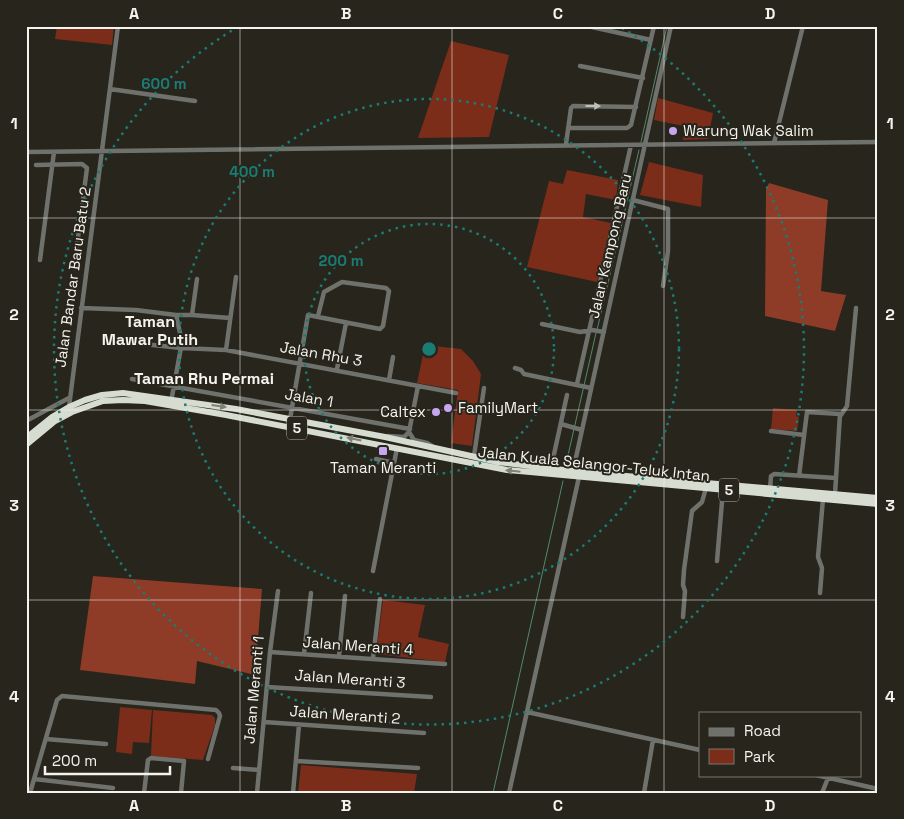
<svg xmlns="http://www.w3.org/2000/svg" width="904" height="819" font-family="'Space Grotesk',sans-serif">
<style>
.green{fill:#7b2d1a}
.forest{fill:#8e3b27}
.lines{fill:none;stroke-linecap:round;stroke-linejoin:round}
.stream{stroke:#54896e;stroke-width:1}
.minor{stroke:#6f716c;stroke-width:4.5}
.highway{stroke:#d7dcd1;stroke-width:6}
.oneway{fill:#bfbfb9}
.oneway2{fill:#7f8076}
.grid{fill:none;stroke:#f4f3ed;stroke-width:1;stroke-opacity:0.55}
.ring{fill:none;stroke:#1a7c74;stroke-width:2.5;stroke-dasharray:2.5 5}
.poi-dot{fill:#c6a6f0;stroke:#27251c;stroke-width:2}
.labels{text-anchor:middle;stroke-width:4;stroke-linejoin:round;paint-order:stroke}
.shield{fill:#27251c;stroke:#b6b5ae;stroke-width:1}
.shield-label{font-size:14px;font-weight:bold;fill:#f4f3ed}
.poi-label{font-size:15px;fill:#f4f3ed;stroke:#27251c;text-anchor:start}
.street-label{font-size:15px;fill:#f4f3ed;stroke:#27251c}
.neighbourhood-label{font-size:16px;font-weight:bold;fill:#f4f3ed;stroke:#27251c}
.centre{fill:#1a7c74;stroke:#27251c;stroke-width:2.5}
.ring-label{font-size:15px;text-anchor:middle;font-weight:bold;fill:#1a7c74;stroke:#27251c;stroke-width:4;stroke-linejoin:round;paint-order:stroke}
.neatline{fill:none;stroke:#f4f3ed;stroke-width:2}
.grid-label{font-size:16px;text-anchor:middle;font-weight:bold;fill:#f4f3ed}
</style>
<rect width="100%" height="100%" fill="#27251c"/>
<path class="green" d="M57,26H114L112,45L55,39Z
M451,41L509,55L489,137L418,138Z
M658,98L713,113L708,139L683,140L684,126L654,120Z
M649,162L703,175L701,207L640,195Z
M567,170L618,180L616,200L586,194L583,217L611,223L597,282L527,267L549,181L563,184Z
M425,345L461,349L473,361L481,374L472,446L451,443L458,390L417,383Z
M773,408L797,410L796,416L799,417L797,431L771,429Z
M383,600L425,605L418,637L449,644L445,662L376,654Z
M120,707L152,710L149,743L133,742L132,754L116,752Z
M153,710L212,715L215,718V725L203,760L151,756Z
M301,765L417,774L414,793H298Z"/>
<path class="forest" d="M769,183L828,200L821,291L846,295L835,331L765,316L766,189Z
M93,576L262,589L255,675L197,661L195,684L80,670Z"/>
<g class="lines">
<path class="stream" d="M641,142L667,26
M597,330L639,150
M566,464L596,333
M493,793L563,481"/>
<path class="minor" d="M592,27L651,40
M580,66L643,78
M110,89L195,101
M568,128H627L631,125L654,26
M774,143L803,26
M566,144L571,108L573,106L636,107
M26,152L878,142
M36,165L82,164L87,168L74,268
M633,200L668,209V251L663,286
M40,260L54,152
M197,279L192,315L230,318
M81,308L136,310L176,315H192
M542,324L580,332L592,330L604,332
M134,343L181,348L226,350L456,393
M226,350L236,277
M515,368L521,370L524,374L591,388
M337,369L346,323
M132,379L410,429
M389,380L393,357
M577,384L631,145
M171,402L182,342L176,315
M69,407L118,26
M841,415L847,406L856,308
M290,419L308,315L380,329L383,326L389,291L386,288L342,282L324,292L318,316
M26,421L69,398
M561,424L582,430
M771,431L804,435
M409,432L414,440L427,443L432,446
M388,436L404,437L409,432L418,386
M474,456L484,388
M376,459L394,463
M551,468L567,395
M573,471L671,26
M799,476L807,412L840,414L835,494
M770,489L771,476L774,474L836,478
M717,561L723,490
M373,571L397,448
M820,593L822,568L818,557L823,499
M683,617L685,591L683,585L684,570L692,511L702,502L706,488
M270,652L445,664
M304,654L311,593
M339,656L345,596
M373,658L380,599
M267,687L431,697
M527,712L700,750
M264,722L424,733
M46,739L106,744
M296,761L418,768
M233,768L259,770
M816,775L878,789
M34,779L113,788
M30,793L57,700L62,696L216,710L219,713L220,716L208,759
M144,793L148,760L151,758L184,761L181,793
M257,793L270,652L278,591
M293,793L299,725
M509,793L579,477
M644,793L653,740
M822,793L828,778"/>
<path class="highway" d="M26,438L52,417L69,407L85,400L102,395L123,393L236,409L385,437L498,462L580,472L878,498
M26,445L55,421L72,412L103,401L123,400L145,401L226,415L507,470L878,504"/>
</g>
<defs><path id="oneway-solid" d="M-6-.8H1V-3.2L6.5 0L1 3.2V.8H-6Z" transform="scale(1.25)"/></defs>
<use class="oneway" href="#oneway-solid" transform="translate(593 106)"/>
<g class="oneway2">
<use href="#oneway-solid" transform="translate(219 406) rotate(8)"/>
<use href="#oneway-solid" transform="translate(354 439) rotate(-168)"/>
<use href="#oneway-solid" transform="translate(513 471) rotate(-174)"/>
</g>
<path class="grid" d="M240,26V793M452,26V793M664,26V793M26,218H878M26,410H878M26,600H878"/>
<g class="ring">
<circle cx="429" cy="349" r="125"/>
<circle cx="429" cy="349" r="250"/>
<path d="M622 28A375 375 0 1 1 236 28"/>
</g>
<g class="poi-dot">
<circle cx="673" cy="131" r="5"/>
<circle cx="448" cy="408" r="5"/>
<circle cx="436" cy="412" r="5"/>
<rect x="378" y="446" width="10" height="10" rx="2.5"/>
</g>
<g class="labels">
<g class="shield">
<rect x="287" y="416.5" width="20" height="23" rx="4"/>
<rect x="719" y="478.5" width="20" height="23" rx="4"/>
</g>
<g class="shield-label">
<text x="297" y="433">5</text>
<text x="729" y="495">5</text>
</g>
<g class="poi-label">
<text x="683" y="136">Warung Wak Salim</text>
<text x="458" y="413">FamilyMart</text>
<text x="426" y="417" text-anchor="end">Caltex</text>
<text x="383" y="473" text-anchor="middle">Taman Meranti</text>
</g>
<g class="street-label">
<text transform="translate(610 246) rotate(-77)" y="5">Jalan Kampong Baru</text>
<text transform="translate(73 277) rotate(-82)" y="5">Jalan Bandar Baru Batu 2</text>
<text transform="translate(321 354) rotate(10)" y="5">Jalan Rhu 3</text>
<text transform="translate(309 398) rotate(10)" y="5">Jalan 1</text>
<text transform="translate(594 464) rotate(6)" y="5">Jalan Kuala Selangor-Teluk Intan</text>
<text transform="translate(358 646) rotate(4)" y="5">Jalan Meranti 4</text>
<text transform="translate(350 679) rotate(4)" y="5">Jalan Meranti 3</text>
<text transform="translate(254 690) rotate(-85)" y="5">Jalan Meranti 1</text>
<text transform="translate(345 715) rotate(4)" y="5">Jalan Meranti 2</text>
</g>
<g class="neighbourhood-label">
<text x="150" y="327">Taman<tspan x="150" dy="18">Mawar Putih</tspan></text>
<text x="204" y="384">Taman Rhu Permai</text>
</g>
</g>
<circle cx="429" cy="349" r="8" class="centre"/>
<g class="ring-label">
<text x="164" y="89">600 m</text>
<text x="252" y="177">400 m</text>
<text x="341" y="266">200 m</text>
</g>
<rect width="904" height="819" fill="none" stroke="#27251c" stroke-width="55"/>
<rect x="699" y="712" width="162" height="65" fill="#27251c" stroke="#797770"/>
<rect x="709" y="728" width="25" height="8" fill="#6f716c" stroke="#797770"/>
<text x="744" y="736" font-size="15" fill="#f4f3ed">Road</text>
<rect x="709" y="749" width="25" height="15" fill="#7b2d1a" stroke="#797770"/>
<text x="744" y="762" font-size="15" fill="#f4f3ed">Park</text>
<path d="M45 766v8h125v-8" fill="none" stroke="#f4f3ed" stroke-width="2.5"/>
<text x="52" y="766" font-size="15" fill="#f4f3ed" stroke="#27251c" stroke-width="4" paint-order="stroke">200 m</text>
<rect x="28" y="28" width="848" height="764" class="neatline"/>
<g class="grid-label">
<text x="134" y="19">A</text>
<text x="346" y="19">B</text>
<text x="558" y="19">C</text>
<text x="770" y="19">D</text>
<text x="14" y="129">1</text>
<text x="890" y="129">1</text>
<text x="14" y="320">2</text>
<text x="890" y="320">2</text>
<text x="14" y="511">3</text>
<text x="890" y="511">3</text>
<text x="14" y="702">4</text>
<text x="890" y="702">4</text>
<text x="134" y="811">A</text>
<text x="346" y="811">B</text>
<text x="558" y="811">C</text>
<text x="770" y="811">D</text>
</g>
</svg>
